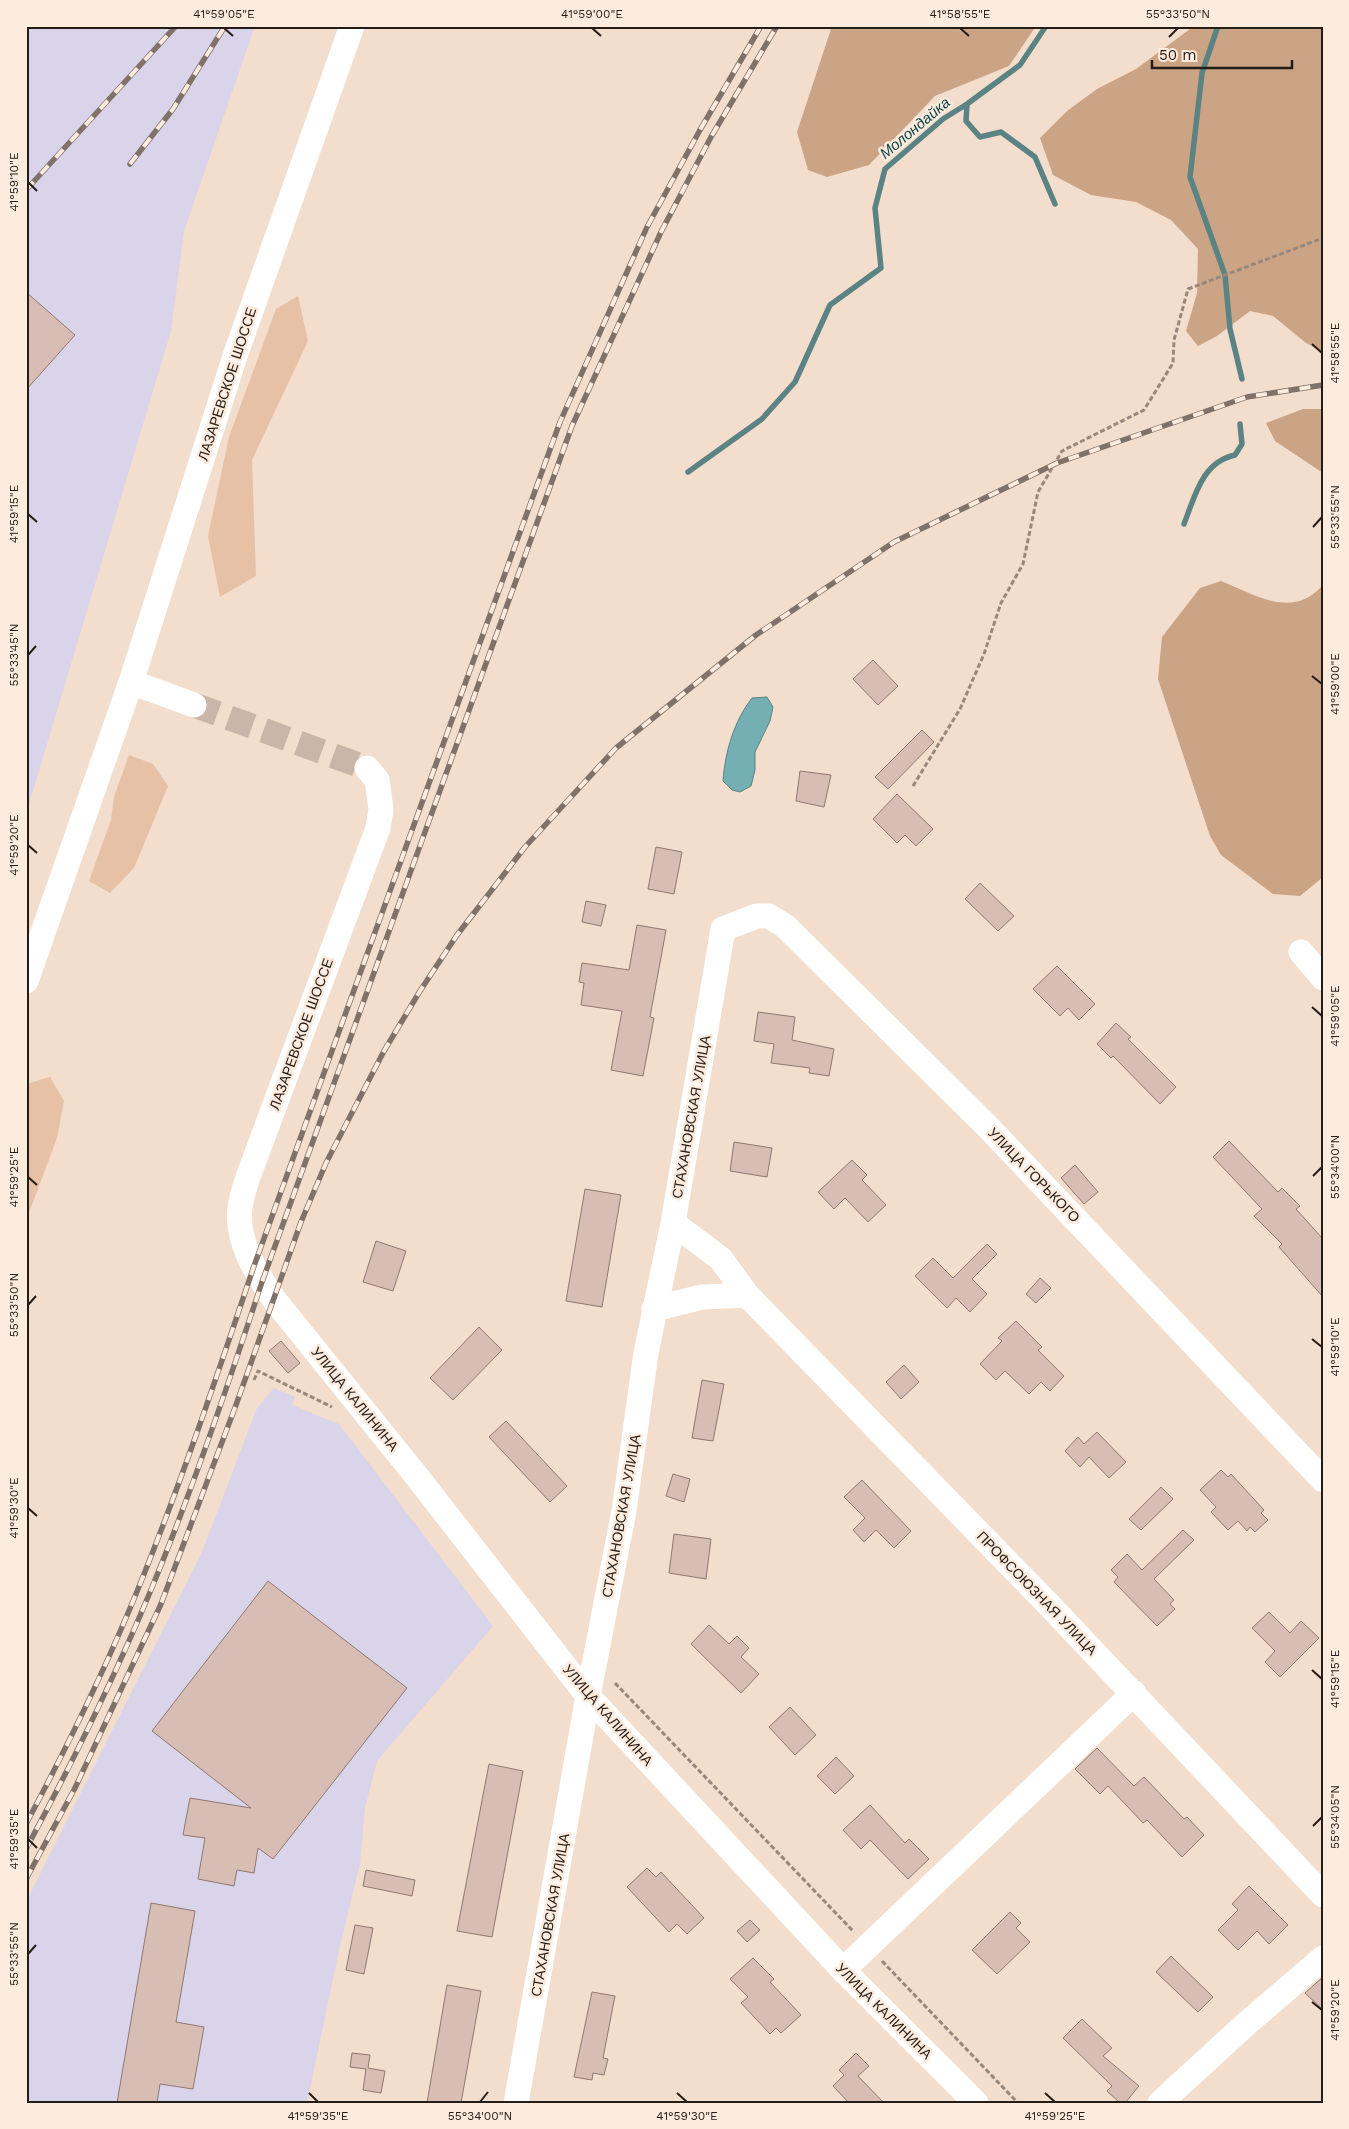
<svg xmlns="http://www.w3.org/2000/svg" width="1349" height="2129" font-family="'Work Sans',sans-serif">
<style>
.industrial{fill:#d9d4ea}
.green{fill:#e6c1a5}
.forest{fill:#cba486}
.water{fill:#73afb3;stroke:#5b8384}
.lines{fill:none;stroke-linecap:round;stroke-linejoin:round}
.stream{stroke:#5b8384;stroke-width:5.5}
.building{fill:#d7bdb4;stroke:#907870}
.minor-tunnel{stroke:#cab6a8;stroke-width:25;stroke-dasharray:25 12;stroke-linecap:butt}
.path{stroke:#98887c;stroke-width:3;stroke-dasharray:5 2.5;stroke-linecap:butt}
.minor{stroke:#fff;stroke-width:25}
.rail-casing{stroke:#807268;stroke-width:5.5}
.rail{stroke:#fdebde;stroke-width:4;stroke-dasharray:11;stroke-linecap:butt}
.ticks{fill:none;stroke:#241c16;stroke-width:2}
.labels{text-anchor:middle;stroke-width:5;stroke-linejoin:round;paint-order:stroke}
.street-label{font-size:14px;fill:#241c16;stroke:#fdebde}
.water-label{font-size:15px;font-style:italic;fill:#0b4448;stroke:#fdebde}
.neatline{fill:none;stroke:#241c16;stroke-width:2}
.ticks-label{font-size:12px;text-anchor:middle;fill:#241c16}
</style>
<rect width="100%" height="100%" fill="#f3ddcd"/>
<path class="industrial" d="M26,26H255L184,231L171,331L26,814Z
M274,1388L295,1397L292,1405L339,1424L493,1626L377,1761L365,1808L360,1863L338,1955L307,2103H26V1902L202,1552L257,1408Z"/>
<path class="green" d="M298,296L308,341L252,460L256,576L220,597L208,536L229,437L276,309Z
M129,755L153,764L168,786L134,868L110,893L89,881L111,820L114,797Z
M50,1077L64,1101L57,1138L26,1221V1084Z"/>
<path class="forest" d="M832,26H1036L1009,66L935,96L869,165L827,177L808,170L797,132Z
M1194,26H1323V352L1306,343L1273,316L1250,311L1217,336L1198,346L1186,331L1197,293L1198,249L1171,220L1136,202L1091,195L1053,175L1040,138L1067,111L1097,89L1136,69Z
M1303,409H1323V473L1275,441L1266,423Z
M1221,581C1256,595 1292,620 1323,585V877L1300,896L1273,894L1221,855L1210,836L1158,679L1162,637L1200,588Z"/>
<path class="water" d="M767,697L773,707L770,721L755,752V770L751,786L740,792L732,790L723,781C725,752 734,721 752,698Z"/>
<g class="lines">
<path class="stream" d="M1218,26L1202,73L1190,177L1225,275L1230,329L1242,379
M967,104L966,121L980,137L1001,132L1035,157L1055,204
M688,472L762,419L795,382L830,305L881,268L875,208L885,169L943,119L967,104L1020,65L1046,26
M1184,524C1195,496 1202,462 1235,455L1242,444L1240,424"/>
</g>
<path class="building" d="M26,292L75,335L26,390Z
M873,660L898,686L878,705L853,679Z
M922,730L934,742L888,789L875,777Z
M800,771L831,775L824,807L796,801Z
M897,794L933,829L916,846L905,835L897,843L873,819Z
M656,847L682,852L674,894L648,889Z
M980,883L1014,916L998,931L965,899Z
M586,901L606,905L601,926L582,922Z
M637,925L666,930L650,1017L654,1018L643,1076L611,1070L622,1011L581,1005L584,983L579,982L582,963L629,970Z
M1057,966L1095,1004L1079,1020L1068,1008L1060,1016L1033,989Z
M758,1012L795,1017L792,1040L834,1049L829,1076L809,1073L810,1068L771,1063L774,1044L754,1041Z
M1116,1023L1131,1037L1128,1039L1176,1087L1160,1104L1113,1056L1111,1058L1097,1044Z
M1229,1141L1278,1192L1282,1188L1300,1206L1296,1209L1323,1239V1297L1279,1247L1282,1244L1254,1216L1262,1209L1213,1157Z
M734,1142L772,1148L767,1177L730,1171Z
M852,1160L867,1175L862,1180L886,1205L868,1222L845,1198L834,1209L818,1192Z
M1075,1165L1098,1192L1084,1204L1061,1178Z
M585,1189L621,1195L602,1307L566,1301Z
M376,1241L406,1251L393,1291L363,1282Z
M987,1244L997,1254L972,1279L987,1294L970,1312L956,1298L947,1308L915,1276L933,1258L953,1278Z
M1040,1278L1051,1288L1036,1303L1026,1294Z
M1016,1321L1042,1347L1038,1350L1064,1376L1050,1391L1041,1382L1029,1394L1005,1371L996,1380L980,1364L1002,1341L998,1338Z
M479,1327L502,1350L453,1400L430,1378Z
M281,1341L300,1363L288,1373L269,1351Z
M904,1365L919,1382L901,1399L886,1382Z
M702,1380L724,1384L713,1441L692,1438Z
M506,1421L567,1486L550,1502L489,1437Z
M1097,1432L1126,1462L1109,1478L1089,1457L1080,1467L1065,1451L1078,1437L1084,1444Z
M1221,1470L1228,1477L1231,1474L1264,1510L1261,1513L1268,1520L1255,1532L1250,1527L1247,1531L1238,1521L1228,1530L1211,1512L1216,1507L1200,1490Z
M673,1474L690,1479L684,1502L666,1496Z
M862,1480L911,1531L894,1548L876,1530L864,1542L853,1530L865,1518L844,1497Z
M1161,1487L1173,1499L1141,1530L1129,1519Z
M1183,1530L1194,1540L1154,1579L1174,1600L1170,1604L1175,1609L1157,1626L1114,1582L1118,1577L1111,1570L1127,1554L1142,1570Z
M674,1534L711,1539L706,1579L669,1573Z
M268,1581L407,1688L273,1859L258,1848L254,1873L237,1870L234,1886L198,1879L205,1838L183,1835L190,1798L251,1808L152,1731Z
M1269,1612L1290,1633L1301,1621L1319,1638L1280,1677L1265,1662L1275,1651L1252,1628Z
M709,1625L729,1644L737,1636L749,1648L741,1657L759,1674L741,1693L691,1644Z
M790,1707L816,1735L795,1755L769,1727Z
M1097,1748L1134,1786L1144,1777L1184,1819L1187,1817L1204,1835L1182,1857L1147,1820L1143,1823L1108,1786L1100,1794L1075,1769Z
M836,1757L854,1776L835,1794L817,1776Z
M489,1764L523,1771L492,1937L457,1931Z
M870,1805L905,1843L909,1839L929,1859L908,1879L870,1840L861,1849L843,1830Z
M647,1868L656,1877L661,1872L704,1918L687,1934L677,1924L669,1932L627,1887Z
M366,1870L415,1880L412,1896L363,1886Z
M1249,1886L1288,1925L1269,1944L1257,1931L1238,1950L1218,1930L1238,1910L1232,1904Z
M151,1903L195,1911L176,2022L204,2027L193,2089L160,2084L157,2103H117Z
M1010,1912L1021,1923L1016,1928L1030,1942L997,1974L972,1950Z
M750,1920L760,1930L747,1942L737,1931Z
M355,1925L373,1928L364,1974L346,1970Z
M1171,1956L1213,1997L1198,2012L1156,1972Z
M753,1958L774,1979L770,1982L801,2015L781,2033L776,2028L770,2034L741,2003L748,1997L730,1979Z
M1323,1977V2010L1305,1993Z
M447,1985L481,1991L461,2103H427Z
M592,1992L615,1996L603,2058L608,2059L604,2075L593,2073L592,2080L574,2077Z
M1082,2019L1112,2048L1103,2056L1139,2086L1125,2103H1120L1107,2091L1112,2086L1063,2038Z
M352,2053L370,2055L368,2068L385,2071L381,2093L363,2090L366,2069L350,2067Z
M856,2053L869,2066L858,2076L884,2103H849L833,2086L844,2075L839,2070Z"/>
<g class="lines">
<path class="minor-tunnel" d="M194,705L367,768"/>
<path class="path" d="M913,786L960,709L984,654L1001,603L1023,564L1038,492L1062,451L1144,410L1173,363L1174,340L1188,289L1323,238
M254,1380L258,1371L332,1407
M615,1683L854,1932
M882,1961L1018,2103"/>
<path class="minor" d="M131,682L194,705
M367,768L377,780L381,809L378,828L248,1177C245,1187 241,1198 240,1208C236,1241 256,1272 273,1298L418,1478L588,1696L843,1970L976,2103
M1301,952L1323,978
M26,981L131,682L235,356L352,26
M673,1223L721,1259L747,1295L1052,1608L1323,1895
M654,1309L702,1297L747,1295
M843,1970L1134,1693
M516,2103L588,1696L624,1511L646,1353L673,1223L723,929L757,916H769L785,926L987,1126L1323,1480
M1160,2103L1246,2024L1323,1958"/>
<defs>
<path id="rail" d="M130,164L173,109L225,26
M26,190L176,26
M26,1824C66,1749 104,1672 136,1594C180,1486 217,1376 254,1266L560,422L647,227L700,130L761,26
M26,1849C70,1767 112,1683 148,1597C191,1494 227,1388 262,1282L572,426L661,232L711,137L777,26
M26,1879L75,1788L161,1604L236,1405L301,1222L326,1163L384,1051L420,991L457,935L525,847L616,748L756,635L894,542L1057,463L1247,397L1323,385"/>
</defs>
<use href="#rail" class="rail-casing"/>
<use href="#rail" class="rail"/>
</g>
<path class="ticks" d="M224,28L233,36M592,28L601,36M960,28L969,36M1169,37L1178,28M28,182L37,191M1312,344L1322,353M28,514L37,522M1313,527L1322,517M28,655L36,646M1312,676L1322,684M28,845L37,853M1312,1007L1322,1016M1313,1176L1322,1167M28,1177L37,1185M28,1305L36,1296M1312,1339L1322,1347M28,1508L37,1516M1312,1670L1322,1679M1313,1826L1322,1817M28,1839L37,1848M28,1954L36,1945M1312,2002L1322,2010M309,2093L318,2102M677,2093L687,2102M1045,2093L1055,2102M480,2102L488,2092"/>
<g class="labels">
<g class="street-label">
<text transform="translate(227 384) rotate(-72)" y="5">ЛАЗАРЕВСКОЕ ШОССЕ</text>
<text transform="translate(301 1034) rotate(-70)" y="5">ЛАЗАРЕВСКОЕ ШОССЕ</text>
<text transform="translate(691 1117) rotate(-80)" y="5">СТАХАНОВСКАЯ УЛИЦА</text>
<text transform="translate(1034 1175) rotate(46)" y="5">УЛИЦА ГОРЬКОГО</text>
<text transform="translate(355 1399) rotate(51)" y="5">УЛИЦА КАЛИНИНА</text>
<text transform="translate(621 1516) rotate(-80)" y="5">СТАХАНОВСКАЯ УЛИЦА</text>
<text transform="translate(1037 1593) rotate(46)" y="5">ПРОФСОЮЗНАЯ УЛИЦА</text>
<text transform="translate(608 1715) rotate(49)" y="5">УЛИЦА КАЛИНИНА</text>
<text transform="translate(550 1915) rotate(-80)" y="5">СТАХАНОВСКАЯ УЛИЦА</text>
<text transform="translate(884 2011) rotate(45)" y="5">УЛИЦА КАЛИНИНА</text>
</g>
<g class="water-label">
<text transform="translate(915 128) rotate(-40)" y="5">Молондайка</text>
</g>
</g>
<rect width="1349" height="2129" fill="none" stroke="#fdebde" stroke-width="55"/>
<path d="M1152 60v8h140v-8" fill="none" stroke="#241c16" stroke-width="2.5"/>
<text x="1159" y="60" font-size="15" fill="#241c16" stroke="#fdebde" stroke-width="4" paint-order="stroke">50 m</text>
<rect x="28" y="28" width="1294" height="2074" class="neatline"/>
<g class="ticks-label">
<text x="224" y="18">41°59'05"E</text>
<text x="592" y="18">41°59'00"E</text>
<text x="960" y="18">41°58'55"E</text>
<text x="1178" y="18">55°33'50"N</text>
<text transform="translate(14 182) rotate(-90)" y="4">41°59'10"E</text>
<text transform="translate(1335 353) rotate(-90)" y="4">41°58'55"E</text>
<text transform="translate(14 514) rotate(-90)" y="4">41°59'15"E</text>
<text transform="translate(1335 517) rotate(-90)" y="4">55°33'55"N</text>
<text transform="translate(14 655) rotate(-90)" y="4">55°33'45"N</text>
<text transform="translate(1335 684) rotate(-90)" y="4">41°59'00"E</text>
<text transform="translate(14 845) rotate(-90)" y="4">41°59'20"E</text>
<text transform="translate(1335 1016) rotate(-90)" y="4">41°59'05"E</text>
<text transform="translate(1335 1167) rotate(-90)" y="4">55°34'00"N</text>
<text transform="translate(14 1177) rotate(-90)" y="4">41°59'25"E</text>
<text transform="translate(14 1305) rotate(-90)" y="4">55°33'50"N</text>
<text transform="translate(1335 1347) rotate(-90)" y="4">41°59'10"E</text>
<text transform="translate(14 1508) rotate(-90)" y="4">41°59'30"E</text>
<text transform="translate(1335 1679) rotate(-90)" y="4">41°59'15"E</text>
<text transform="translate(1335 1817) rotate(-90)" y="4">55°34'05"N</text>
<text transform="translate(14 1839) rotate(-90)" y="4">41°59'35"E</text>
<text transform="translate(14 1954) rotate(-90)" y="4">55°33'55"N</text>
<text transform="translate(1335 2010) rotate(-90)" y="4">41°59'20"E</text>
<text x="318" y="2120">41°59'35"E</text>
<text x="480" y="2120">55°34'00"N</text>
<text x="687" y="2120">41°59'30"E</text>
<text x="1055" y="2120">41°59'25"E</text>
</g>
</svg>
